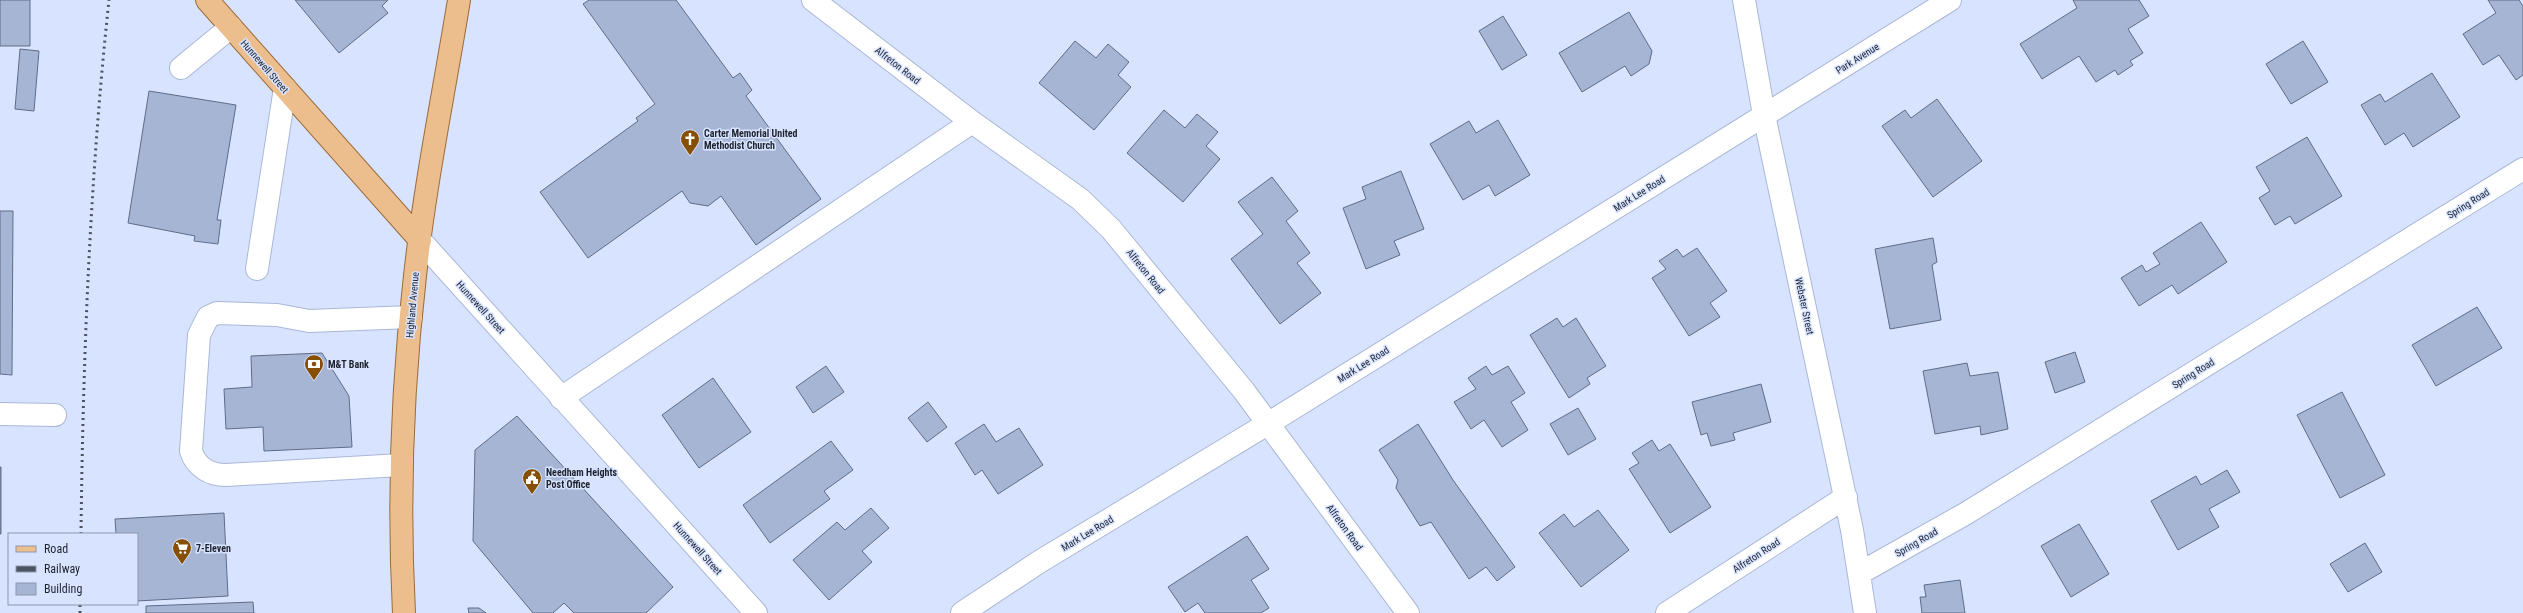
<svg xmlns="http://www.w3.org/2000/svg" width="2523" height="613" font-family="'Roboto Condensed',sans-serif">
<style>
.building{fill:#a7b5d5;stroke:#5f6c89}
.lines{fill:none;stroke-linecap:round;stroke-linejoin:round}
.minor-casing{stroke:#a9b7d7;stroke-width:24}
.major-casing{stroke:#9c6b3a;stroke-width:24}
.minor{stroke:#fff;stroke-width:22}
.major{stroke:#ecbe8d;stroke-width:22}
.rail{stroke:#4b5262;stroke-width:3;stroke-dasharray:2 4;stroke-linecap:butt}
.labels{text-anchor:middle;stroke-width:3;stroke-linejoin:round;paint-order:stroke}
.street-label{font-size:10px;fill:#1d222e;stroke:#d8e4ff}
.poi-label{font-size:10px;font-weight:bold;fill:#1d222e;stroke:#d8e4ff;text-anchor:start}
</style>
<rect width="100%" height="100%" fill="#d8e4ff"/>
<path class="building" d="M0,0H30V46H0Z
M295,0H388L382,6L388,13L339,53Z
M589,0H676L733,78L740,73L752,90L746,96L821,199L756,245L721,196L708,206L690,203L682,191L588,258L540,192L638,121L636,118L655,104L583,4Z
M2139,0L2149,16L2128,29L2143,53L2130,61L2133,65L2118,75L2115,70L2096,82L2079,56L2042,79L2020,44L2077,8L2073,0Z
M2488,0H2519L2523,6V75L2516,80L2499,55L2483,65L2463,34L2496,13Z
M1629,12L1652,51L1649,64L1631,76L1625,66L1582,92L1559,53Z
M1503,16L1527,55L1502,70L1479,31Z
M1075,41L1096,58L1108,44L1129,62L1118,75L1131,87L1094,130L1039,83Z
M2303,41L2328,82L2291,104L2266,64Z
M20,49L39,51L34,111L15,109Z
M2432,73L2460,117L2413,147L2404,133L2385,145L2361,105L2380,94L2385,102Z
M149,91L236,105L217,220H221L218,244L194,241L195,236L128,223Z
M1937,99L1982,161L1933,197L1882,126L1905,110L1911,118Z
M1164,110L1185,128L1197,114L1218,132L1206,146L1220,159L1183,202L1127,153Z
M1498,120L1530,175L1495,196L1489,185L1463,200L1430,144L1469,121L1476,133Z
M2307,137L2342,196L2295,224L2290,216L2275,225L2259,198L2270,191L2256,167Z
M1401,171L1424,229L1394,241L1400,255L1366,269L1343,208L1366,199L1362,187Z
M1272,177L1298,211L1286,221L1310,253L1297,263L1321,293L1280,324L1231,259L1263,234L1238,202Z
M0,211H13L12,375L0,374Z
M2201,222L2227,262L2178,294L2172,285L2139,306L2121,278L2142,265L2146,272L2160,264L2153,253Z
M1933,238L1937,262L1932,265L1941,320L1890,329L1875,249Z
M1697,248L1727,291L1710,303L1720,317L1689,336L1652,278L1666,269L1659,261L1677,249L1683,257Z
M2477,307L2502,348L2436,386L2412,345Z
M1557,318L1563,327L1576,318L1606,366L1587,378L1590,384L1569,398L1530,335Z
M2075,352L2085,382L2055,393L2045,362Z
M322,353L349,396L352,447L264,451L263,427L226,429L224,389L252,387L251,356Z
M1967,363L1970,376L1998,372L2008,429L1981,435L1980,426L1935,434L1923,371Z
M826,366L844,392L813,413L796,387Z
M1486,366L1492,375L1508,366L1525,393L1511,402L1528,430L1502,447L1484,420L1471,429L1454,402L1476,389L1468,378Z
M713,378L751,432L699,468L662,415Z
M1761,384L1771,422L1733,433L1735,440L1711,446L1707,433L1701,435L1692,402Z
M2342,392L2385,475L2340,498L2297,415Z
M928,402L947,427L927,442L908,418Z
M1578,408L1596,439L1568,455L1550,424Z
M517,416L673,587L646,613H574L564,603L553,613H533L473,541L475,450Z
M984,424L996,442L1019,428L1043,465L998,494L982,470L975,475L955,443Z
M1418,424L1453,480L1515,567L1497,581L1486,567L1469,579L1431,522L1420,526L1396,488L1398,480L1379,450Z
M1652,440L1659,451L1670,444L1711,507L1670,533L1629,469L1639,463L1632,453Z
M831,441L853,470L824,491L830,499L770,543L743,505Z
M0,467H1V534H0Z
M2227,470L2240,492L2209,509L2219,527L2178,550L2151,501L2196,476L2201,485Z
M871,508L889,528L862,551L872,562L829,600L793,560L837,522L845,530Z
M1598,510L1629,550L1581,587L1539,533L1564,514L1574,527Z
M224,513L228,596L137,601V534H116L115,519Z
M2079,524L2109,574L2071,597L2041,546Z
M1247,536L1269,569L1251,580L1269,608L1261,613H1205L1198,603L1185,612L1168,587Z
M2365,543L2382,572L2348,592L2330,564Z
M1960,580L1965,613H1922L1920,597H1926L1924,585Z
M253,602L254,613H146V606Z
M468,608H479L486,613H469Z"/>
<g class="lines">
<defs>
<path id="minor" d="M813,0L972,122L1080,199L1111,229L1244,391L1408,613
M1744,0L1764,115L1852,530L1865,613
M181,68L231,27
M420,240L756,613
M257,269L285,88
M561,398L972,122
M0,414L55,415
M401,465L226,475C210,475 196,467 191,451L199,335L208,317L217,313L277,315L309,321L411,317
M1860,573L1965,514L2523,169
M962,613L1039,562L1269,423L1950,0
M1667,613L1846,497"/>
<path id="major" d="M207,0L420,240
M404,613C398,500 402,388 415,276C425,184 444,92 459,0"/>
</defs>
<use href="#minor" class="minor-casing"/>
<use href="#major" class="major-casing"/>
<use href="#minor" class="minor"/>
<use href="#major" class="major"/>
<path class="rail" d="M81,534C83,356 90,177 109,0
M80,613V604"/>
</g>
<defs>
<symbol id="church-pin" viewBox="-11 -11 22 30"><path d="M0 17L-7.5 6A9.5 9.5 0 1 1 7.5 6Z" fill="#874f01" stroke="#d8e4ff"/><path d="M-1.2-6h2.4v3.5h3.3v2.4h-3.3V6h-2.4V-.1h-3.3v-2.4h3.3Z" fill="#fff"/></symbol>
<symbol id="bank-pin" viewBox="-11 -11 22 30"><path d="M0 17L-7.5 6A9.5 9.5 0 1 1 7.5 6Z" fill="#874f01" stroke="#d8e4ff"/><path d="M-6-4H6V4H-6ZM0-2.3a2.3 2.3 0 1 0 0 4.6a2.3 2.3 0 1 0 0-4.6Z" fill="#fff"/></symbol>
<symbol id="civic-pin" viewBox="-11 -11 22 30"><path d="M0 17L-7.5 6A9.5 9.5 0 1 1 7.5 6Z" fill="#874f01" stroke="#d8e4ff"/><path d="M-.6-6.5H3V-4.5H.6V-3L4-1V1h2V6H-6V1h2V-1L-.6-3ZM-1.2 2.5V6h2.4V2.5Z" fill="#fff"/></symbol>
<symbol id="supermarket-pin" viewBox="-11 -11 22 30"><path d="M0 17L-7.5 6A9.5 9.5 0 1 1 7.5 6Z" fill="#874f01" stroke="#d8e4ff"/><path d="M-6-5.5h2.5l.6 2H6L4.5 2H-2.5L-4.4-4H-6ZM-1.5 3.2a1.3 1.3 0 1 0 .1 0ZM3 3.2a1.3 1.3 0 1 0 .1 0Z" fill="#fff"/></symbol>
</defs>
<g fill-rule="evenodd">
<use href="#church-pin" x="679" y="128" width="22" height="30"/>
<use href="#bank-pin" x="303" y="353" width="22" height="30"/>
<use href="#civic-pin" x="521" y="467" width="22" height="30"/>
<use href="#supermarket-pin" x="171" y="537" width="22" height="30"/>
</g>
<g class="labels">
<g class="street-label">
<text transform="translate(1857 58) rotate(-32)" y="4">Park Avenue</text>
<text transform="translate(898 65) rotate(38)" y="4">Alfreton Road</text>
<text transform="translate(265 66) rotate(49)" y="4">Hunnewell Street</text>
<text transform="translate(1639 193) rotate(-32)" y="4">Mark Lee Road</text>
<text transform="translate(2468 203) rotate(-32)" y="4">Spring Road</text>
<text transform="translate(1146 271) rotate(51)" y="4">Alfreton Road</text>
<text transform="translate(412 305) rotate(-85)" y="4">Highland Avenue</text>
<text transform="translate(1805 306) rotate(78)" y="4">Webster Street</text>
<text transform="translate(481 307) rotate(48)" y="4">Hunnewell Street</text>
<text transform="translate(1363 364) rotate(-32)" y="4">Mark Lee Road</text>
<text transform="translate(2193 373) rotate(-32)" y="4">Spring Road</text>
<text transform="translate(1345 527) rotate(54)" y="4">Alfreton Road</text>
<text transform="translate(1087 533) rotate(-31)" y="4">Mark Lee Road</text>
<text transform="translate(1916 542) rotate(-30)" y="4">Spring Road</text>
<text transform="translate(698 548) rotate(48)" y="4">Hunnewell Street</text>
<text transform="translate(1756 555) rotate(-33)" y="4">Alfreton Road</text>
</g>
<g class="poi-label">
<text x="704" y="137">Carter Memorial United<tspan x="704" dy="12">Methodist Church</tspan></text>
<text x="328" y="368">M&amp;T Bank</text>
<text x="546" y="476">Needham Heights<tspan x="546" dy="12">Post Office</tspan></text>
<text x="196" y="552">7-Eleven</text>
</g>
</g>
<rect x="8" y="533" width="130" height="72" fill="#d8e4ff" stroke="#8d96ab"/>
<rect x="16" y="546" width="20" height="6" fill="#ecbe8d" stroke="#8d96ab"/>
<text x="44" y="553" font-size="12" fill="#1d222e">Road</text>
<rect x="16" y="566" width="20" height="6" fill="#4b5262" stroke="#8d96ab"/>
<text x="44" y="573" font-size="12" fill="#1d222e">Railway</text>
<rect x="16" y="583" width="20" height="12" fill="#a7b5d5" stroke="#8d96ab"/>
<text x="44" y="593" font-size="12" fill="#1d222e">Building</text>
</svg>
